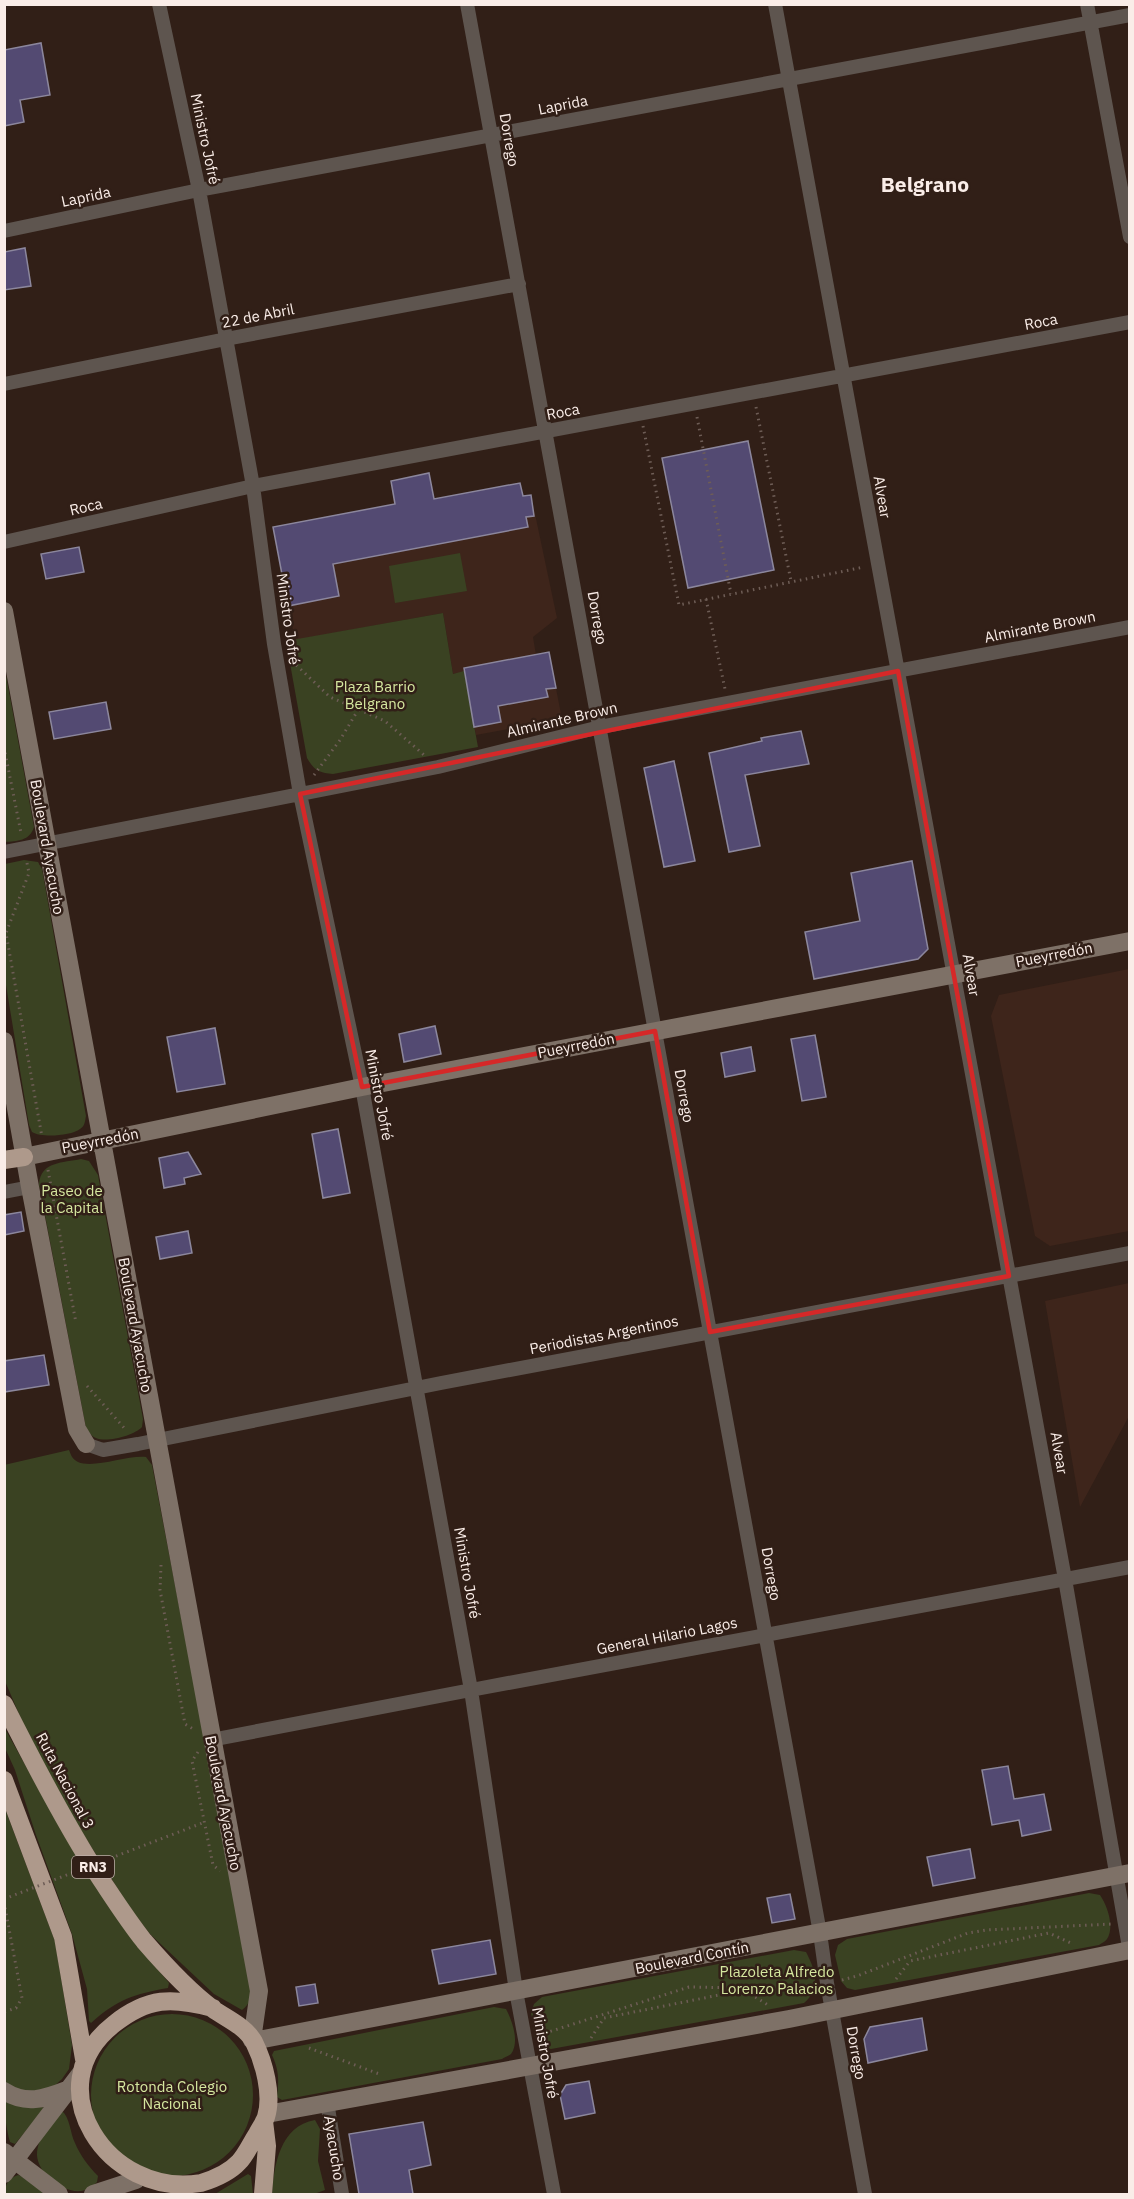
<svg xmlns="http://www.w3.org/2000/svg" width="1134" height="2199" font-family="'IBM Plex Sans',sans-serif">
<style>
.built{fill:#3e251b}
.green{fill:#3a4222}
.building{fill:#534a72;stroke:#8c879d;stroke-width:1.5}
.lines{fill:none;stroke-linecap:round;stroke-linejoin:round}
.path{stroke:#6e5d56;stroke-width:3;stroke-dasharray:1.5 4.5;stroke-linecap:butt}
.street{stroke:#5e554f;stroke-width:14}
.secondary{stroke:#7e7167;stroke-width:18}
.highway{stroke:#ae998b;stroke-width:18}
.path-bridge{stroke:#6e5d56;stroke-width:3;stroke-dasharray:1.5 4.5;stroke-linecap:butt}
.marked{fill:none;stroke:#d62828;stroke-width:4.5;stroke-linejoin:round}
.labels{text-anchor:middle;stroke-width:5;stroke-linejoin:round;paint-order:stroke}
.shield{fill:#311f17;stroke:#beafa9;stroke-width:1.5}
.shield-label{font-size:14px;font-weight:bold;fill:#faede8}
.street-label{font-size:15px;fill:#faede8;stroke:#311f17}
.park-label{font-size:15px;fill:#d5e79f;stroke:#311f17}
.district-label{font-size:21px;font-weight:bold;fill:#faede8;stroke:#311f17}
</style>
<rect width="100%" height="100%" fill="#311f17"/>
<path class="built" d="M429,473L434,499L520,483L523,496L531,495L557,618L533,637L536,655L549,653L562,719L476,735L464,672L453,674L443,613L295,640L273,527L394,504L391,481Z
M1129,969V1231L1050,1246L1035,1236L991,1016L999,995Z
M1129,1283V1416L1080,1507L1045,1301Z"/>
<path class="green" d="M460,553L467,591L395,603L389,566Z
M443,613L453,674L464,671L478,747L333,774C319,773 314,770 307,758L286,641Z
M5,670L34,827C30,841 17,841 5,842Z
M24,860L38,862L42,869L86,1116C85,1121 85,1126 80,1129C71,1136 41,1138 32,1132L29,1125L5,979V864Z
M81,1159L89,1161L98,1175L143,1419L142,1427C135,1435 107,1443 96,1438C91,1436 89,1432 86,1428L39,1184C41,1161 63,1163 81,1159Z
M69,1450C71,1455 72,1459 78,1462C94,1469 127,1455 146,1457L152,1465L252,1987C252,1997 250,2004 242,2010L214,1994L150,1934L130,1908L76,1823L27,1733L5,1681L4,1465Z
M4,1727L67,1840L125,1930L169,1983L168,1988C134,1994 118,1999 91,2023L89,2021L87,1989L72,1934L36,1835L15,1770L5,1748Z
M4,1806L55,1941L72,2045L69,2069L62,2079L51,2089L33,2094L13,2087L5,2082Z
M1089,1893L1100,1895C1107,1905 1115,1927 1107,1939C1105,1942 1101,1943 1099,1945L855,1990L847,1988L841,1981L835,1955L838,1945L847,1939Z
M794,1950L806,1952C816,1971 821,1988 804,2003L551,2049L540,2046L535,2038L531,2013L534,2004L542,1997Z
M494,2007L506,2009C512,2020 520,2042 511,2054C509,2056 505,2057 502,2059L282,2100L277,2097C279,2080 279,2070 272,2055L274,2051Z
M91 2095a81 81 0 1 1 162 0a81 81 0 1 1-162 0Z
M4,2101C18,2105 29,2110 42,2106L44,2109L15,2144L10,2142C6,2128 5,2116 4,2101Z
M62,2111C70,2117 70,2133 75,2143C80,2155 88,2166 98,2176L97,2182C93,2186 87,2190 81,2191C62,2193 38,2174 37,2155C37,2137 51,2124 62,2111Z
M315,2120L320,2129L318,2161L325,2190L314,2194H272C274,2165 280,2126 315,2120Z
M248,2174L251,2176L253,2194H215Z
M18,2175L21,2176L46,2194H5C4,2186 9,2178 18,2175Z"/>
<path class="building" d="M41,43L50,95L20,100L24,122L4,126V50Z
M25,248L31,286L4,290V252Z
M748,441L774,570L688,588L662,458Z
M429,473L434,499L520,483L523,496L531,495L534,516L526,517L528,527L333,564L339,596L288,606L273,527L395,504L391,481Z
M79,547L84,572L46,579L41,554Z
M549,652L556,688L546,689L548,697L498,706L501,722L474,727L464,668Z
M106,702L111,729L54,739L49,712Z
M801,731L809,764L745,775L760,846L729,852L709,753L762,741L761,738Z
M674,761L695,861L664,867L644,768Z
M912,861L928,949L918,959L814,979L805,932L860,921L851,873Z
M435,1026L441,1054L404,1062L399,1034Z
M215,1028L225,1084L177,1092L167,1037Z
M815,1035L826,1097L802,1101L791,1039Z
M751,1047L755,1071L725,1077L721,1053Z
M338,1129L350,1193L323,1198L312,1134Z
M188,1152L201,1174L184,1178L185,1184L164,1188L159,1158Z
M21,1212L24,1231L4,1235V1215Z
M188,1231L192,1253L160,1259L156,1237Z
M44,1355L49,1385L4,1392V1361Z
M1008,1766L1014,1799L1044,1794L1051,1830L1022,1836L1019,1820L992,1825L982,1770Z
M970,1849L975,1878L933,1886L927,1857Z
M790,1894L795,1919L772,1923L767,1898Z
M490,1940L496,1974L439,1984L432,1950Z
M315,1984L318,2003L299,2006L296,1987Z
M922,2018L927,2050L868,2063L864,2039L870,2027Z
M589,2081L595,2113L565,2119L560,2095L566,2085Z
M423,2122L431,2165L409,2170L413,2194H359L349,2134Z"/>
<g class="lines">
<path class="path" d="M756,407L791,581
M697,417L731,594
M643,426L679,605L864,567
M706,599L725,689
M292,661L330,697L385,721L424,755
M4,747L21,833
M314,775L340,740L358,710
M27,863L29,873L6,933L42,1137
M48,1170L76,1323
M87,1386L126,1430
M161,1565L160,1590L185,1724L193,1729
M198,1752L192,1761L213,1865L220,1871
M4,1902L22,1998L16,2008L4,2012
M896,1979L910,1961L1049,1933L1073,1944
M842,1980L857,1976L968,1933L986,1930L1112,1924
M539,2035L689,1987L799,1989L812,1986
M591,2038L604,2018L744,1990L768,2005
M309,2048L382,2075"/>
<path class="street" d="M159,4L199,190L253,486L274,644L300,794L362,1087L471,1690L516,1991L554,2194
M467,4L820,1933L827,1983L865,2194
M775,4L1065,1579L1130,1953
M1087,4L1130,237
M4,231L199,190L1130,15
M4,384L226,339L519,284
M4,542L253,486L1130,322
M4,852L438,767L600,727L1130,627
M4,1192L30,1187
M86,1444L103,1450L138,1444L441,1383L1130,1253
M211,1740L471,1690L1130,1567
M327,2102L342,2194"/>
<path class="secondary" d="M4,611L259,1991L252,2040
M4,1041L30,1187L77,1429L86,1444
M24,1157L362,1087L1130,941
M253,2041L1130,1873
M4,2091C26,2105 44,2099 67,2090
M267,2114L789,2019L1130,1950
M4,2152L59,2194
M4,2174L81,2073
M93,2194L136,2180"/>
<path class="highway" d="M4,1160L24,1157
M4,1704C34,1764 64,1822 100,1878C114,1899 128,1921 144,1941C163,1963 190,1992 213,2009C227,2019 245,2026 254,2042C264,2062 273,2095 266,2117C264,2123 260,2128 257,2134C251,2143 246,2155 239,2162C229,2173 214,2179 201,2183C108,2199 34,2086 114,2024C148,1997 172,1997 213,2008
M4,1780L63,1937L84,2059
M263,2194L267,2146L264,2121"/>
<path class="path-bridge" d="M4,1899L205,1822"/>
</g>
<path class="marked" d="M898,671L1009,1276L710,1332L655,1031L362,1087L300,794Z"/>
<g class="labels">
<rect class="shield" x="72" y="1856" width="42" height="22" rx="4.5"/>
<g class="shield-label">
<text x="93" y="1872">RN3</text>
</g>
<g class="street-label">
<text transform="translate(563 105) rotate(-11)" y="5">Laprida</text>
<text transform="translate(205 139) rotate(78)" y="5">Ministro Jofré</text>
<text transform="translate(509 140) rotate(80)" y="5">Dorrego</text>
<text transform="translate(86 197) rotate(-12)" y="5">Laprida</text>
<text transform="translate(258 316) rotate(-11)" y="5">22 de Abril</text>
<text transform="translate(1041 322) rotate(-11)" y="5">Roca</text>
<text transform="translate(563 412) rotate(-11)" y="5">Roca</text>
<text transform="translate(882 497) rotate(80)" y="5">Alvear</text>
<text transform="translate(86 507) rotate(-13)" y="5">Roca</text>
<text transform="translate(597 618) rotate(80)" y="5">Dorrego</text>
<text transform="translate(288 619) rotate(82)" y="5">Ministro Jofré</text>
<text transform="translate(1040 627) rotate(-11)" y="5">Almirante Brown</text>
<text transform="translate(562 720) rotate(-13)" y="5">Almirante Brown</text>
<text transform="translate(47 847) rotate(80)" y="5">Boulevard Ayacucho</text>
<text transform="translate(1054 955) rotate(-11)" y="5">Pueyrredón</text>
<text transform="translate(971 975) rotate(80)" y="5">Alvear</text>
<text transform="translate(576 1046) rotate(-11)" y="5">Pueyrredón</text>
<text transform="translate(379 1095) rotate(79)" y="5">Ministro Jofré</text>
<text transform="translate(684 1096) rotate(80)" y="5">Dorrego</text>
<text transform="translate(100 1141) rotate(-11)" y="5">Pueyrredón</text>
<text transform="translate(135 1325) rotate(80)" y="5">Boulevard Ayacucho</text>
<text transform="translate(604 1335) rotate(-11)" y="5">Periodistas Argentinos</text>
<text transform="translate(1059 1453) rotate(80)" y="5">Alvear</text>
<text transform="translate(467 1573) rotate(80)" y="5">Ministro Jofré</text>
<text transform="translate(771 1574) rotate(80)" y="5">Dorrego</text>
<text transform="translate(667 1636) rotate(-11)" y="5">General Hilario Lagos</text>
<text transform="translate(65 1781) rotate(62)" y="5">Ruta Nacional 3</text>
<text transform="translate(223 1803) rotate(79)" y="5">Boulevard Ayacucho</text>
<text transform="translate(692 1958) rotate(-11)" y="5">Boulevard Contín</text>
<text transform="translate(545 2053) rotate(80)" y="5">Ministro Jofré</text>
<text transform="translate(856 2053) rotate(80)" y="5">Dorrego</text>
<text transform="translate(334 2148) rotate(81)" y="5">Ayacucho</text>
</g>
<g class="park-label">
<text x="375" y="692">Plaza Barrio<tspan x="375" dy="17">Belgrano</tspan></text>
<text x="72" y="1196">Paseo de<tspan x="72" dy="17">la Capital</tspan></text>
<text x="777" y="1977">Plazoleta Alfredo<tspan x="777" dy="17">Lorenzo Palacios</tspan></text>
<text x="172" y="2092">Rotonda Colegio<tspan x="172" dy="17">Nacional</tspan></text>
</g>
<g class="district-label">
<text x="925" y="192">Belgrano</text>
</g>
</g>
<rect width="1134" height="2199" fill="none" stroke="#faede8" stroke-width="12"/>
</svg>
